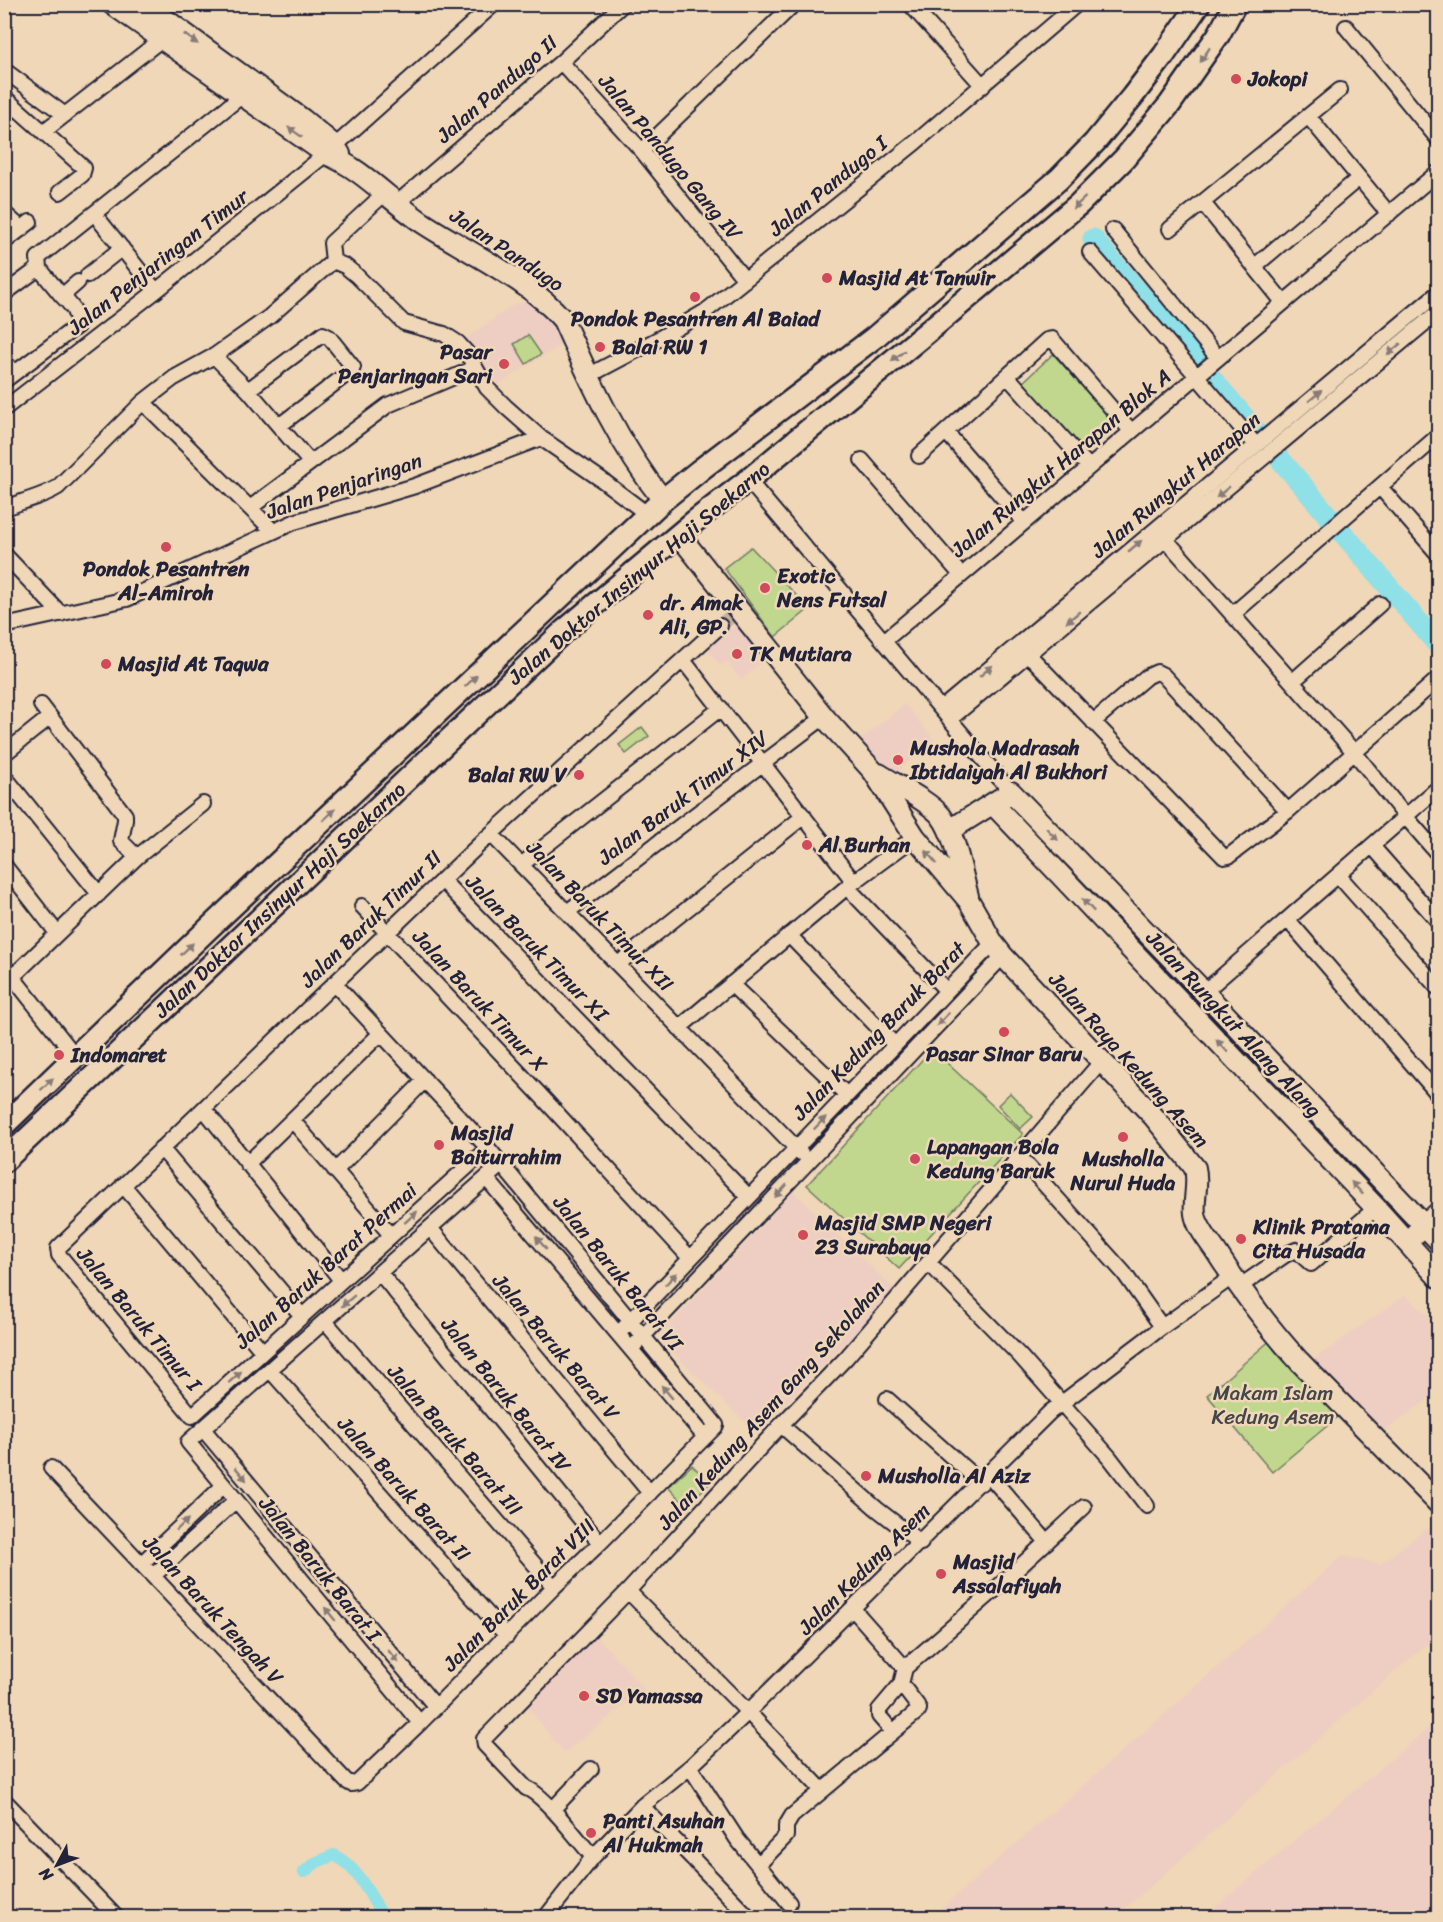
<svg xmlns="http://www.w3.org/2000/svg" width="1443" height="1922" font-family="Sriracha,sans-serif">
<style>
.built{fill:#eecec2}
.green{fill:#c0d78d;stroke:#717c64;stroke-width:1.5}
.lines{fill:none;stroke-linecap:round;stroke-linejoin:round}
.canal{stroke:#8fe0e7;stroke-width:12}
.river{stroke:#8fe0e7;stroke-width:21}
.street-tunnel{stroke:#c6b39e;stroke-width:14;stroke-dasharray:14 7;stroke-linecap:butt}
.street-casing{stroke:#22223b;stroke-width:18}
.secondary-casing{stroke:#22223b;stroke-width:24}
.primary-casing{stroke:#22223b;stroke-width:26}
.street{stroke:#efd7b7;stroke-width:14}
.secondary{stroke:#efd7b7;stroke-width:20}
.primary{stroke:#efd7b7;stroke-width:21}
.oneway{fill:#887c79}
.poi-dot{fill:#d1495b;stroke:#efd7b7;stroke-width:2}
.labels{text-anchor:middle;stroke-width:5;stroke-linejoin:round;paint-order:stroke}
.poi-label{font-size:21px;font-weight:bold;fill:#22223b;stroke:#efd7b7;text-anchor:start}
.street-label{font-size:21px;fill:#22223b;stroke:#efd7b7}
.park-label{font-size:21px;fill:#42464b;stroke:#efd7b7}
</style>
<rect width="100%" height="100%" fill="#efd7b7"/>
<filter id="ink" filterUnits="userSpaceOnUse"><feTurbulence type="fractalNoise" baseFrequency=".0167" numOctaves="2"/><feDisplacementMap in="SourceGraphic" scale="12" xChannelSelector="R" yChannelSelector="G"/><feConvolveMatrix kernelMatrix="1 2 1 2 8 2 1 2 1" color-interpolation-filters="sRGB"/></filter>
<g filter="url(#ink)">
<path class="built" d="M527,301L547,315L565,342L494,387L464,340L515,304Z
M738,623L767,658L741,680L727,662L721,666L707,649Z
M905,704L934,740L896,773L872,759L858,742Z
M793,1191L896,1291L756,1433L658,1338Z
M1405,1295L1438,1325V1383L1433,1386L1438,1392L1377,1436L1306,1365Z
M1435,1523L1438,1526V1634L1115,1917H932L1181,1700L1342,1556L1380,1564Z
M593,1632L644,1689L564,1753L525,1703Z
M1438,1720V1917H1204Z"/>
<path class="green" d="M528,335L541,354L526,364L514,344Z
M1053,354L1114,421L1083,450L1021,384Z
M751,547L809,609L775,637L724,568Z
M642,727L649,736L626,754L619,745Z
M932,1049L1023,1134L899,1269L807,1185Z
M1010,1093L1033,1117L1020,1129L998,1105Z
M1273,1338L1339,1416L1272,1472L1207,1395Z
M692,1465L710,1483L686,1506L668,1487Z"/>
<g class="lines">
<path class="canal" d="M304,1872L317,1862L334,1855C359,1868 369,1895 384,1918"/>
<path class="river" d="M1093,239L1438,645"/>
<path class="street-tunnel" d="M720,626L730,617"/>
<defs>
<path id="street" d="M910,4L983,86
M1346,27L1438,139
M561,62L642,151L745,280
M4,70L65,115
M4,97L84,168L82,175L60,192
M1308,116L1389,214
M43,132L162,39
M642,151L794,4
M1203,203L1283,302
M396,204L561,62L623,4
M4,213L22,229
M100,221L156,291
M1170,229L1340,90
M1113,230L1218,358
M4,242L30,222
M1090,252L1256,445
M333,261L345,266L356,275L404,323L444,334L458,343L467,353L487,388L506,407L541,438L602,480L647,514
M333,261L331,243L385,193
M1255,266L1359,178
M88,275L122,248
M78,282L62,296L39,268L38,258L249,90
M4,294L39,268
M214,356L248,390L310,462
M4,361L14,373
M588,376L660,338L706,311L916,142L1077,4
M1007,376L1089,467
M4,381L77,326C78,312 71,305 62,296
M248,390L323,334L329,337L353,367L352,370L279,426
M143,402L273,531
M4,409L156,291L326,154L494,4
M946,432L1024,522
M919,456L1047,340L1052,339L1131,431
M862,460L961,575
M748,480L1011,792
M1380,487L1438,554
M250,508L388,405L475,368
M4,509C22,500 41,498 58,487L143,402L174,378L214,356L269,317L333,261
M1161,534L1355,753L1406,817L1438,854
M4,554L61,614
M1232,615L1438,436
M4,626L127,599L294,522L415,486L541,438
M884,641L1438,172
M1028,654L1224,857L1229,856L1288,811L1438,679
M683,660L854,882
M1292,682L1380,604
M41,705L125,815V820L121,841L137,857
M941,709L1438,293
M950,719L1438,312
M1093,722L1146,677L1157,672L1163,675L1288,811
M4,754L50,717
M4,776L99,894
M491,834L801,1153
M1372,846L1438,921
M4,865L57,933
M521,865L721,708
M1339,876L1438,988
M442,880L749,1197
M847,887L947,991
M362,906L543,1098L690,1258
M567,912L824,717
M1288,920L1438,1094
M789,935L895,1045
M618,964L804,816
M4,966L76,1057
M731,984L847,1095
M4,985L137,857L203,804
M1204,992L1438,788
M679,1028L847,887L915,837
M204,1109L341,1280
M292,1120L391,1235
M161,1148L302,1316
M488,1148L192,1416L59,1255L58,1248L481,843L720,626
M1019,1156L1124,1273L1162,1327
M247,1164L381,1033
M335,1171L425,1080
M487,1179L705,1437
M123,1185L263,1352
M430,1228L650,1493
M929,1263L1020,1356L1110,1458L1147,1506
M380,1273L600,1543
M1239,1287L1285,1255L1296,1250L1311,1264L1376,1208
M325,1321L554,1587
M618,1334L993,943
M631,1349L1003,956
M270,1370L507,1636
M887,1399L981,1483
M781,1425L877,1509L921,1543
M203,1429L436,1707
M51,1468L346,1781L351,1784L357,1783L420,1723L554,1587L600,1543L715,1427L716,1425L488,1148L334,983
M988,1474L1047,1542
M141,1564L223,1486
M153,1576L236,1500
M628,1591L748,1712L821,1789
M853,1609L905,1668
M905,1668L998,1587L1084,1507
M420,1723L188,1442L502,1164
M893,1732L879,1716V1710L901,1684
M690,1767L737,1839L789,1903
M4,1800L117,1918
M642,1806L750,1918
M552,1810L591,1769
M593,1857C579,1841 544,1794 526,1788L485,1745L484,1739L628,1591L781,1425L846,1358L1101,1062
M758,1865L786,1836V1826L792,1816L918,1711L919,1709L917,1705L901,1684L905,1668
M545,1918L593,1857L642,1806L690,1767L748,1712L1050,1412L1162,1327L1232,1277"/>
<path id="secondary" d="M112,4L326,154C363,169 390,201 423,223C467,252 530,280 563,320C591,383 619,445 663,500
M144,4L302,119L335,146L340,154
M679,535L824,717L873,771L915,837L969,901L993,943L1003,956L1154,1117L1195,1168C1199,1184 1193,1199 1195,1214C1197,1227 1208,1240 1215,1250C1240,1289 1268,1327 1299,1361L1438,1503
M879,774C896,785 929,801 941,816C956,836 961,872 968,896
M993,804L1376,1208L1438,1277
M950,830L1011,792L1204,992L1438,1240
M1415,1234L1438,1213"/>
<path id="primary" d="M4,1125L208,929L663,500L700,470L875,337L1059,179L1095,142L1132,97L1164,55L1199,4
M4,1161L565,630L695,521L748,480L926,333L1079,204L1124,159L1170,104L1219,34L1235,4"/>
</defs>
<use href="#street" class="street-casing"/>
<use href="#secondary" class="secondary-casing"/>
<use href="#primary" class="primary-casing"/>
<use href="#street" class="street"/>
<use href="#secondary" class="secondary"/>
<use href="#primary" class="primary"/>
</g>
<defs><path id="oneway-solid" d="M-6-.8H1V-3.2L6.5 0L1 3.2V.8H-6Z" transform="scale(1.5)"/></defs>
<g class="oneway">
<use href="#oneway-solid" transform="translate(191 39) rotate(36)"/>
<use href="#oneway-solid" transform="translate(1205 55) rotate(123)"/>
<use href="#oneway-solid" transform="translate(295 132) rotate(-145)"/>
<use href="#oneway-solid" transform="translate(1079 203) rotate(137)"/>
<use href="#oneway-solid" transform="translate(1394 349) rotate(140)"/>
<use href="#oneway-solid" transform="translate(898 356) rotate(141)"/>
<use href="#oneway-solid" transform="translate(1315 396) rotate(-40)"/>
<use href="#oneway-solid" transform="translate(1223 492) rotate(140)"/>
<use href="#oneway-solid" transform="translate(1135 546) rotate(-40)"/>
<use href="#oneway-solid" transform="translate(1073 617) rotate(140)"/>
<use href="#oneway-solid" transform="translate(986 671) rotate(-40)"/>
<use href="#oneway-solid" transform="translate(471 681) rotate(-44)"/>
<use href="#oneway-solid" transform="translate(329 815) rotate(-43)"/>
<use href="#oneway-solid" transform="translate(1052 834) rotate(46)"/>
<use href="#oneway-solid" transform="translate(931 857) rotate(-130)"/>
<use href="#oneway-solid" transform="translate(1088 905) rotate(-133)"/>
<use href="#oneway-solid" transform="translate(187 949) rotate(-44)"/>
<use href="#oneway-solid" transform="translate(943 1019) rotate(133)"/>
<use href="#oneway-solid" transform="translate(1222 1046) rotate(-133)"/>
<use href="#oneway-solid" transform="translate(47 1084) rotate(-44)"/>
<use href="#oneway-solid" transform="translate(820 1123) rotate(-46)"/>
<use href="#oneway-solid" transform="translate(1357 1188) rotate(-133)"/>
<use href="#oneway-solid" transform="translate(781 1191) rotate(133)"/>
<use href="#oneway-solid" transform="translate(411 1217) rotate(-42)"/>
<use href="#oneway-solid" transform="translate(541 1243) rotate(-130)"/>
<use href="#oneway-solid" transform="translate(671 1279) rotate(-46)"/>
<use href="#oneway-solid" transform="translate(348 1301) rotate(139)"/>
<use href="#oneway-solid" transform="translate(235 1377) rotate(-42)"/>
<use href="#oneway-solid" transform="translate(667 1392) rotate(-130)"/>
<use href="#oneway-solid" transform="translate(241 1474) rotate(50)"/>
<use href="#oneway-solid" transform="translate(182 1525) rotate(-43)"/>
<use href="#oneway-solid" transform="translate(330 1614) rotate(-129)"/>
<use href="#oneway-solid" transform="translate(393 1656) rotate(50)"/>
</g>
</g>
<g class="poi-dot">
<circle cx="1236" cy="79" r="6"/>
<circle cx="827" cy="278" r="6"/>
<circle cx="695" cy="297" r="6"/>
<circle cx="600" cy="347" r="6"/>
<circle cx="504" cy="364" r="6"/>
<circle cx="166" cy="547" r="6"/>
<circle cx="765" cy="588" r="6"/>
<circle cx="648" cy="615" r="6"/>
<circle cx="737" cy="654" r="6"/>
<circle cx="106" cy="664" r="6"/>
<circle cx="898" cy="760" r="6"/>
<circle cx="579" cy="775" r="6"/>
<circle cx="807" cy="845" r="6"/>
<circle cx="1004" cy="1032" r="6"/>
<circle cx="59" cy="1055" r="6"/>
<circle cx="1123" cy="1137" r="6"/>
<circle cx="439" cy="1145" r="6"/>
<circle cx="915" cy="1159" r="6"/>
<circle cx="803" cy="1235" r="6"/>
<circle cx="1241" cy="1239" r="6"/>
<circle cx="866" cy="1476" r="6"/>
<circle cx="941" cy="1574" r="6"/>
<circle cx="584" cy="1696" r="6"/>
<circle cx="591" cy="1833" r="6"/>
</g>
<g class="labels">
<g class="poi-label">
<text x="1248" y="86">Jokopi</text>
<text x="839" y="285">Masjid At Tanwir</text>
<text x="695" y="326" text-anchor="middle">Pondok Pesantren Al Baiad</text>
<text x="612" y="354">Balai RW 1</text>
<text x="492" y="359" text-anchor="end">Pasar<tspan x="492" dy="24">Penjaringan Sari</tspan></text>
<text x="166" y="576" text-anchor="middle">Pondok Pesantren<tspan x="166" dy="24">Al-Amiroh</tspan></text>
<text x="777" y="583">Exotic<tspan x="777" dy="24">Nens Futsal</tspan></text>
<text x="660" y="610">dr. Amak<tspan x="660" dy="24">Ali, GP.</tspan></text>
<text x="749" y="661">TK Mutiara</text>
<text x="118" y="671">Masjid At Taqwa</text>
<text x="910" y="755">Mushola Madrasah<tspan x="910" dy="24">Ibtidaiyah Al Bukhori</tspan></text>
<text x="567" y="782" text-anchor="end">Balai RW V</text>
<text x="819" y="852">Al Burhan</text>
<text x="1004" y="1061" text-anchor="middle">Pasar Sinar Baru</text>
<text x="71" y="1062">Indomaret</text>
<text x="451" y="1140">Masjid<tspan x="451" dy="24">Baiturrahim</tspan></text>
<text x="927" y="1154">Lapangan Bola<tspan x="927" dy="24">Kedung Baruk</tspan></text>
<text x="1123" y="1166" text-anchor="middle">Musholla<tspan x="1123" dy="24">Nurul Huda</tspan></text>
<text x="815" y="1230">Masjid SMP Negeri<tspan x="815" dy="24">23 Surabaya</tspan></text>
<text x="1253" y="1234">Klinik Pratama<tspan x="1253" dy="24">Cita Husada</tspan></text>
<text x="878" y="1483">Musholla Al Aziz</text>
<text x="953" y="1569">Masjid<tspan x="953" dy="24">Assalafiyah</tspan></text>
<text x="596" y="1703">SD Yamassa</text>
<text x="603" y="1828">Panti Asuhan<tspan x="603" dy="24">Al Hukmah</tspan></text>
</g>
<g class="street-label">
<text transform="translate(497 89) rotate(-41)" y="7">Jalan Pandugo II</text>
<text transform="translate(670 157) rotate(50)" y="7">Jalan Pandugo Gang IV</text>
<text transform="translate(828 186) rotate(-39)" y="7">Jalan Pandugo I</text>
<text transform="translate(507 250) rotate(34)" y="7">Jalan Pandugo</text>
<text transform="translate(158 262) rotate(-38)" y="7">Jalan Penjaringan Timur</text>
<text transform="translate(1061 463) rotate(-40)" y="7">Jalan Rungkut Harapan Blok A</text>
<text transform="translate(1176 485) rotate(-40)" y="7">Jalan Rungkut Harapan</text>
<text transform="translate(344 486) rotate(-19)" y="7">Jalan Penjaringan</text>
<text transform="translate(639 573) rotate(-40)" y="7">Jalan Doktor Insinyur Haji Soekarno</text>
<text transform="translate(683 798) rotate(-37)" y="7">Jalan Baruk Timur XIV</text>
<text transform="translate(280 900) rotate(-43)" y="7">Jalan Doktor Insinyur Haji Soekarno</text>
<text transform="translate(600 916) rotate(46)" y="7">Jalan Baruk Timur XII</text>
<text transform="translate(371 919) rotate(-44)" y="7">Jalan Baruk Timur II</text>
<text transform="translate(537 948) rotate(46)" y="7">Jalan Baruk Timur XI</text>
<text transform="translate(480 1001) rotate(47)" y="7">Jalan Baruk Timur X</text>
<text transform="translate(1234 1024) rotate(47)" y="7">Jalan Rungkut Alang Alang</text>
<text transform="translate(879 1031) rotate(-46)" y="7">Jalan Kedung Baruk Barat</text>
<text transform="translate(1129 1060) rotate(48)" y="7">Jalan Raya Kedung Asem</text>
<text transform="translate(326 1266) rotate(-42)" y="7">Jalan Baruk Barat Permai</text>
<text transform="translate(618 1273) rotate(51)" y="7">Jalan Baruk Barat VI</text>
<text transform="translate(139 1319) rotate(50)" y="7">Jalan Baruk Timur I</text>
<text transform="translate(556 1347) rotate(50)" y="7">Jalan Baruk Barat V</text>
<text transform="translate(506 1395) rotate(51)" y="7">Jalan Baruk Barat IV</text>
<text transform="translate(771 1405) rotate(-48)" y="7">Jalan Kedung Asem Gang Sekolahan</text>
<text transform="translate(455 1440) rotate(49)" y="7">Jalan Baruk Barat III</text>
<text transform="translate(404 1489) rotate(48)" y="7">Jalan Baruk Barat II</text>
<text transform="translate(320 1569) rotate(51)" y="7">Jalan Baruk Barat I</text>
<text transform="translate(864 1569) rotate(-45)" y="7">Jalan Kedung Asem</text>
<text transform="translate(519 1595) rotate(-45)" y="7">Jalan Baruk Barat VIII</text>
<text transform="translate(213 1610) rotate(47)" y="7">Jalan Baruk Tengah V</text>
</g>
<g class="park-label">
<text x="1273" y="1400">Makam Islam<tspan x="1273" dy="24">Kedung Asem</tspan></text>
</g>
</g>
<rect width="1443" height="1922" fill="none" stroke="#efd7b7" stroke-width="24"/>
<rect x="12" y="12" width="1419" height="1898" fill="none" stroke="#22223b" stroke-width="2" filter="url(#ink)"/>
<g transform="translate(57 1865) rotate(229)" stroke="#efd7b7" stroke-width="4.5" paint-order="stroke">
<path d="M0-4.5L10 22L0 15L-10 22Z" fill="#22223b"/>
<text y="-9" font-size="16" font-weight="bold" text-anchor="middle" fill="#22223b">N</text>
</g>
</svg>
